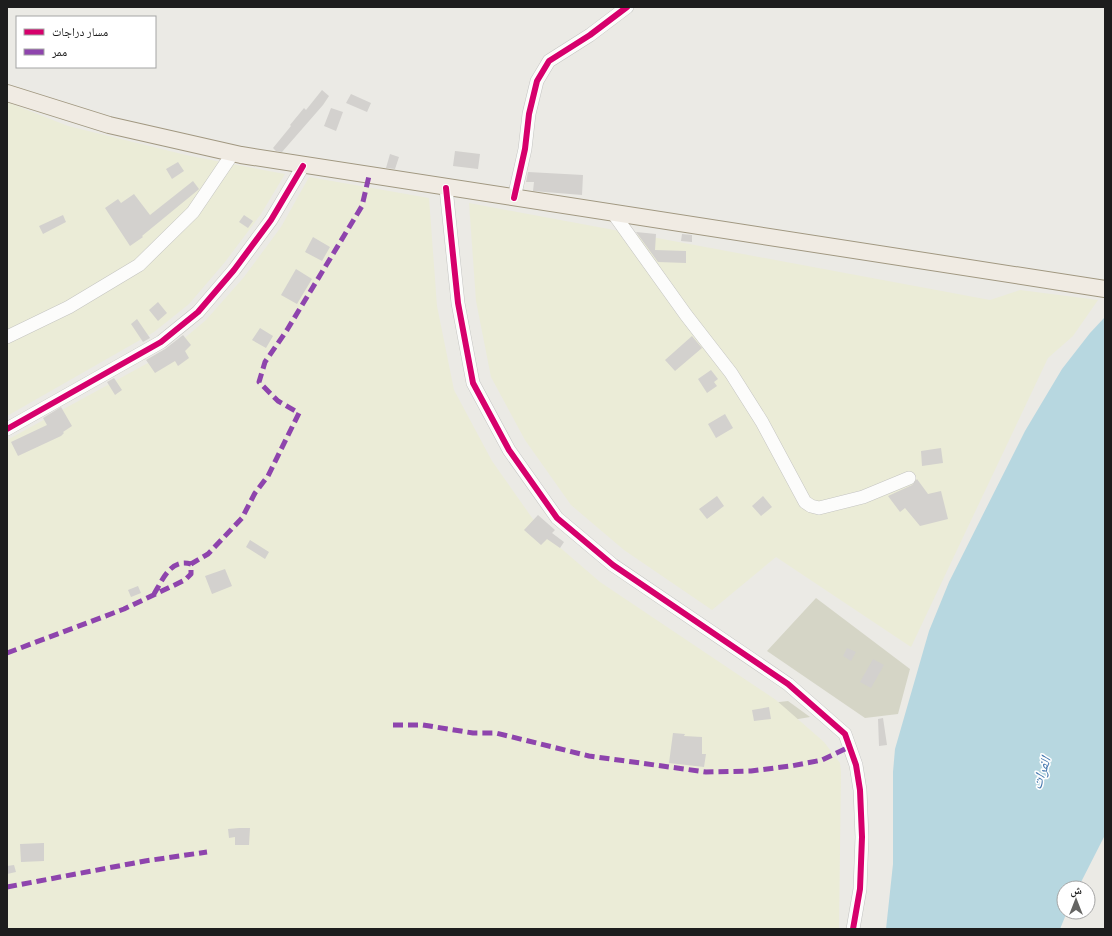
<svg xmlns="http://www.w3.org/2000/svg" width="1112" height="936" font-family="'Titillium Web','Noto Naskh Arabic',sans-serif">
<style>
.construction{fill:#d5d5c6}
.farmland{fill:#ebecd7}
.water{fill:#b7d7e0}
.building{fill:#d3d1ce}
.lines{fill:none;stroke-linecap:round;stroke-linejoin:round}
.minor-casing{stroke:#c4c4c1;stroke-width:14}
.major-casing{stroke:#a19881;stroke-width:18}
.minor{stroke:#fcfcfb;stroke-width:13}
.major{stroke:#f0ebe3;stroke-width:16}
.quiet{stroke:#8e44ad;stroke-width:5;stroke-dasharray:10 5;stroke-linecap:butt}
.cycleway-casing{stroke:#fff;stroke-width:8}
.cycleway{stroke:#d6006c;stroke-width:6}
.labels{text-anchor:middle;stroke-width:3;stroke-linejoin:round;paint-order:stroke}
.water-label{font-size:15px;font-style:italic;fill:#4779af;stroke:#fff}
</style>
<rect width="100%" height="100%" fill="#ebeae5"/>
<path class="construction" d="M816,598L910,669L898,714L865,718L767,651Z
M788,701L810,717L740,729L738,707Z"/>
<path class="farmland" d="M7,102L68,126L190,156L285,174L261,214L225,262L189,304L154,332L7,416Z
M309,177L429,198L437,306L454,390L492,461L542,532L600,582L776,700L824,742L840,763L841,772L839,929H7V440L168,352L206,320L244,277L281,227Z
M469,203L990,300L1020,290L1098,300L1073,336L1048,358L911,647L776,557L712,610L624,550L571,505L525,440L491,377L476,301Z"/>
<path class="water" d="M1105,317V835L1078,888H1064V912H1067L1060,929H886L893,864V772L895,749L929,631L949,582L1025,431L1062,369L1090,333Z"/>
<path class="building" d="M322,90L329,96L323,105L282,152L276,151L273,148L291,126L290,125L304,108L306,110Z
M351,94L371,103L367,112L346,103Z
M331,108L343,112L336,131L324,126Z
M455,151L480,154L478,169L453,166Z
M390,154L399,157L395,169L386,168Z
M178,162L184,171L172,179L166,169Z
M528,172L583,175L582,195L533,191L534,182H526Z
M193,181L199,189L198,190L142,236L143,237L130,246L105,208L118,199L121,203L134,194L150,215Z
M63,215L66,222L43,234L39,226Z
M244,215L253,221L248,228L239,222Z
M636,232L656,234L655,250L686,251V263L658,262Z
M682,234L692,235V242L681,241Z
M313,237L330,247L322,261L305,252Z
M296,269L312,279L297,304L281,295Z
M158,302L167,313L158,321L149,310Z
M137,319L150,338L143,342L131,324Z
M260,328L273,336L266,348L252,340Z
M183,335L191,345L185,351L189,358L178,366L175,361L155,373L146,360L165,349Z
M692,336L702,348L675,371L665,360Z
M711,370L718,379L714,382L717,386L707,393L698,379Z
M114,378L122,390L115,395L107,382Z
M61,407L72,426L63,432L64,433L61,436L18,456L11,442L47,425L43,418Z
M725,414L733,428L716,438L708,424Z
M941,448L943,463L922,466L921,451Z
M917,479L928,494L941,491L948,519L920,526L905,508L900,512L888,496L912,485Z
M717,496L724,506L707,519L699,509Z
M763,496L772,507L761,516L752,506Z
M538,515L555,530L552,533L564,542L560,548L547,539L541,545L524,530Z
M250,540L269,552L265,559L246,547Z
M225,569L232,586L212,594L205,576Z
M138,586L141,593L131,597L128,590Z
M847,648L856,652L851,661L843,656Z
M873,659L884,665L871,688L860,682Z
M769,707L771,719L754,721L752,710Z
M883,718L887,745L879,746L878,719Z
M673,733L685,734L684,736L702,737V754H706L704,767L669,763Z
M239,828H250L249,845H235V837L229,838L228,829Z
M44,843V861L21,862L20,844Z
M14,865L16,872L7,874V866Z"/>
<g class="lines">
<defs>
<path id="minor" d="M446,188L458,303L473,383L509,450L557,518L613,565L788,684L845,734L856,765L860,790L862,837L860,889L853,929
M514,198L525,149L529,114L537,81L549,61L590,35L627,7
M613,213L686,315L731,373L762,422L805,502L811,506L819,508L863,497L909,478
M7,337L69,307L139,265L193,212L233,153
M7,429L161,342L198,312L234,270L271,220L303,166"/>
<path id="major" d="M7,93L109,125L241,155L1105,289"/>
</defs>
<use href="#minor" class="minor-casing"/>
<use href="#major" class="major-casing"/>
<use href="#minor" class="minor"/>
<use href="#major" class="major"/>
<path class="quiet" d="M154,594C163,579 171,558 191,564
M7,653L124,609L185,580L191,574V564L208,554L242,518L255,493L268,476L299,413L278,401L259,382L265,362L287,330L362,206L369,176
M393,725H423L473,733H496L589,756L706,772L751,771L791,766L822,760L851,746
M7,887L145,861L207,852"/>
<defs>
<path id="cycleway" d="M446,188L458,303L473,383L509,450L557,518L613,565L788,684L845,734L856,765L860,790L862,837L860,889L853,929
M514,198L525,149L529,114L537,81L549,61L590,35L627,7
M7,429L161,342L198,312L234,270L271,220L303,166"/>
</defs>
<use href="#cycleway" class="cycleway-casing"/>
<use href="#cycleway" class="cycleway"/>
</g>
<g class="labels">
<g class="water-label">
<text transform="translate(1041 773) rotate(-72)" y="5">الفرات</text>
</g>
</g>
<rect width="1112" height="936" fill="none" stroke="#1d1d1d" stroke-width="16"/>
<rect x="16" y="16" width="140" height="52" fill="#ffffff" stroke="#a5a5a5"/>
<rect x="24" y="29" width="20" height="6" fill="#d6006c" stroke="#a5a5a5"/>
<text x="52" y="36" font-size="12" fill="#1d1d1d">مسار دراجات</text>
<rect x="24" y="49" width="20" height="6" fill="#8e44ad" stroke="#a5a5a5"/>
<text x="52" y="56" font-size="12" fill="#1d1d1d">ممر</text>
<g transform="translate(1076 900)"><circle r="19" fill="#ffffff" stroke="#a5a5a5"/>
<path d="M0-3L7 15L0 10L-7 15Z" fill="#656563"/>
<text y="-6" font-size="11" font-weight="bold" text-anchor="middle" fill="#1d1d1d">ش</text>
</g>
</svg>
